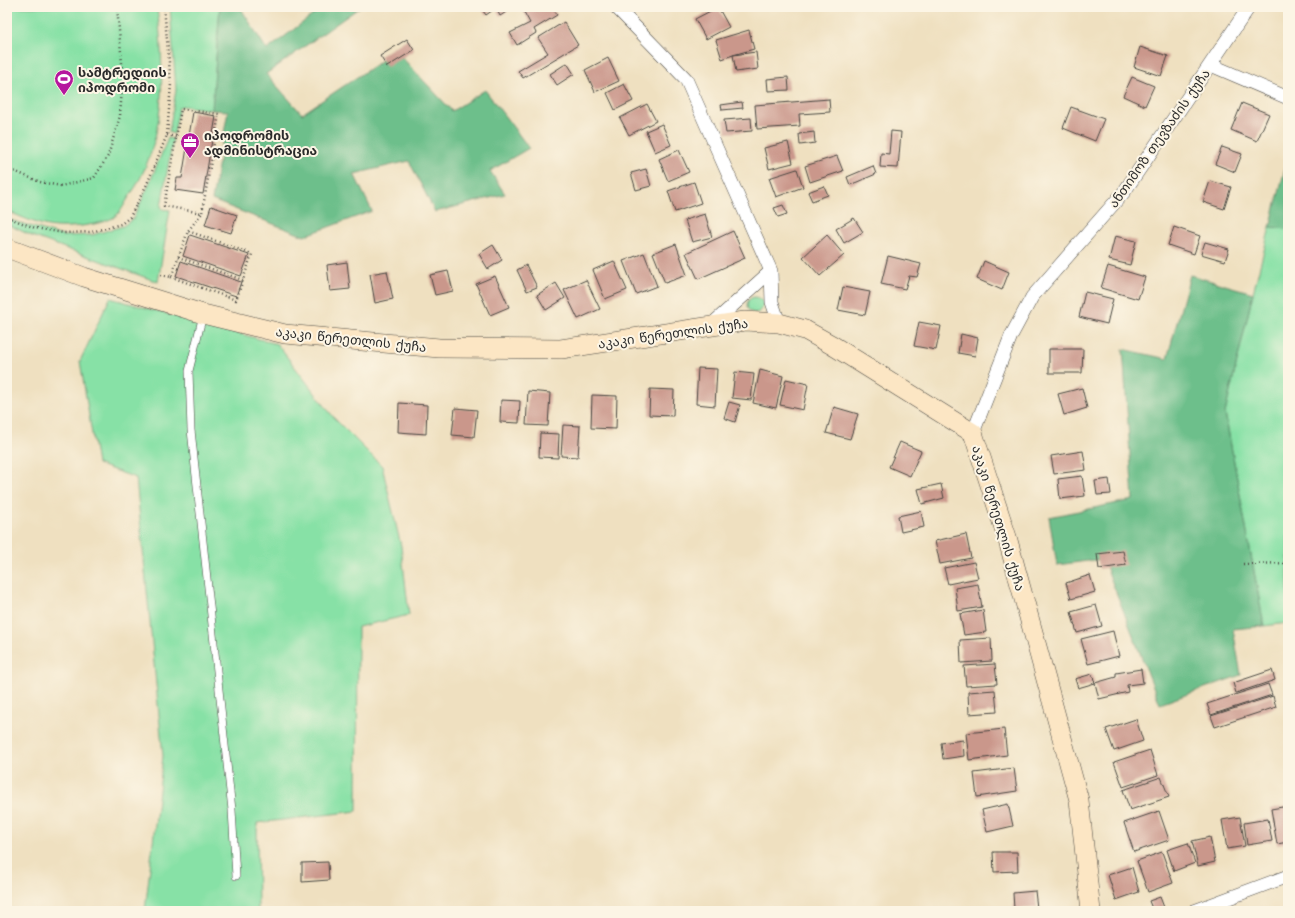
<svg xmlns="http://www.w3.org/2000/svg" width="1295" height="918" font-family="Kalam,'Noto Sans Georgian',sans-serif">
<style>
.green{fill:#87e1a6;stroke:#598668}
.forest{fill:#6dbf8b;stroke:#4c755b}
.building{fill:#ca978b}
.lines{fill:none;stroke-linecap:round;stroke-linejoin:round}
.lane-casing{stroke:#484641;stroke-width:8}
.street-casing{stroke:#484641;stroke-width:14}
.secondary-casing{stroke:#484641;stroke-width:20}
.path{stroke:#484641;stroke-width:2.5;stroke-dasharray:1 3;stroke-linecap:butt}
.lane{stroke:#fff;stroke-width:7}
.street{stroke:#fff;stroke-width:13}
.secondary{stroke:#fce6c4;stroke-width:19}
.labels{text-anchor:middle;stroke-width:4;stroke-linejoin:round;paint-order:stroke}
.poi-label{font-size:13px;font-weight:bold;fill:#2b2b2b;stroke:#fcf5e5;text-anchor:start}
.street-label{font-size:13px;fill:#2b2b2b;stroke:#fcf5e5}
</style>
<rect width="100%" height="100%" fill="#fcf5e5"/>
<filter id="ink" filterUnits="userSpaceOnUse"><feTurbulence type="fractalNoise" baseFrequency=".025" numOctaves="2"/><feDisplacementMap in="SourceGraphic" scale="8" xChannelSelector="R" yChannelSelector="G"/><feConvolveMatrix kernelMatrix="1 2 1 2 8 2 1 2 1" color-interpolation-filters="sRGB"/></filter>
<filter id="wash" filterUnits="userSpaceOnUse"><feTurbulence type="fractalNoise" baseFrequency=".012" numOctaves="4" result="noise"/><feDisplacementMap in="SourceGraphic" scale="16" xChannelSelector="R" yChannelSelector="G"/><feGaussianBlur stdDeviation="0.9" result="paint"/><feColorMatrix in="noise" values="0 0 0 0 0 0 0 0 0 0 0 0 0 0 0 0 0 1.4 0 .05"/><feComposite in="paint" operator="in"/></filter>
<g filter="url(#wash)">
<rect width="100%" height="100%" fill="#efe0c0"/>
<path class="green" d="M7,7H157C165,70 167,143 129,197C125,203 122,210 117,215C106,225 70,228 56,227C39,226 22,217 7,211Z
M170,7H220L212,110L183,106L179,107L174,134L169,132L176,90Z
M168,138L173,139L161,206L162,209L170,210L158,282L32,236L7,224V219L63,236L92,235L123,226L133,219L147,189Z
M1270,227L1288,229V623L1264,626L1225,413L1253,293Z
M747 305a8 8 0 1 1 16 0a8 8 0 1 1-16 0Z
M110,298L277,344L335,419L382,466L401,546L409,615L358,627L357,811L257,823L258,911H145L163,756L136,478L97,464L80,361Z"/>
<path class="forest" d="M220,7H240L267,50L323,7H360L266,74L302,114L396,51L452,111L485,90L529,148L490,171L505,194L435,212L409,161L354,174L372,211L304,236L212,200L228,111L212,110Z
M1288,157V229L1270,227Z
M1190,275L1253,293L1225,413L1264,626L1233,629L1241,675L1160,704L1103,559L1057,565L1049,517L1133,500L1123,349L1167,359Z"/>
<g id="blocks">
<path class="building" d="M480,7H514L500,16L496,8L486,15Z
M532,7H552L557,15L534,29L536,33L517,45L510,33L530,23L524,12Z
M718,7L729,27L706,39L695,19Z
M564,22L578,45L523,78L518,71L548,53L538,38Z
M749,30L754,49L733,55L756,52L758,69L736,72L733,55L722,59L716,40Z
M407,39L414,50L387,67L380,56Z
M1140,47L1168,56L1161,76L1134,67Z
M608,58L619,81L595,92L585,70Z
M567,63L574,74L557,85L550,74Z
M788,77L789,90L768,91L767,79Z
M1132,77L1154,86L1145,106L1123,96Z
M624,84L633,101L615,110L607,93Z
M829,99L830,112L799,114L800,126L757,129L755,105Z
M742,102L743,108L722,110L721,105Z
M1242,103L1269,114L1257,141L1231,130Z
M647,104L656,121L629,135L620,118Z
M1071,107L1104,119L1095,141L1063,128Z
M193,112L216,116L203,194L175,190L177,178H182Z
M751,118L752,131L726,133L724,120Z
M662,124L671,145L655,152L646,131Z
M891,131L901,132L898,168L880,167L881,153L889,154Z
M814,132L815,143L800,145L799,134Z
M788,142L793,163L769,169L764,148Z
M1222,147L1242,154L1235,172L1215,164Z
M679,150L689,172L668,181L659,159Z
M837,156L843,171L810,182L805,166Z
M873,166L876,174L850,185L847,177Z
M646,169L651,186L636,190L631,173Z
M797,169L803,187L776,197L769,178Z
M1210,181L1231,187L1224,209L1203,202Z
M694,182L701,203L675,212L668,191Z
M824,186L828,195L812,201L808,192Z
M783,205L787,214L778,217L774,208Z
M211,206L237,215L231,233L205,225Z
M705,214L712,237L692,242L685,220Z
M854,218L863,232L844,243L836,229Z
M1174,227L1200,236L1194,254L1168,245Z
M733,231L745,258L698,279L686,253Z
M190,235L249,255L241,276L183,256Z
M827,235L844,255L820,276L803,257Z
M1115,236L1136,241L1130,265L1109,260Z
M1205,242L1229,249L1225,261L1201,254Z
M676,244L687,275L665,283L653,253Z
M493,245L502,260L488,269L479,254Z
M644,253L657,286L636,294L623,261Z
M888,256L921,264L917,277L909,276L905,289L881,284Z
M181,261L241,282L236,296L176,276Z
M614,261L627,290L605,299L593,270Z
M984,261L1009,272L1002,290L977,279Z
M347,262L350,289L330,291L327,265Z
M526,265L537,287L527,291L517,270Z
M1108,266L1145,277L1138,299L1101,288Z
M387,271L393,299L375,303L370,274Z
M448,271L453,291L435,295L430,275Z
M495,276L509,307L490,315L476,284Z
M586,280L600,309L578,319L564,290Z
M556,283L565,298L546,310L537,295Z
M843,287L870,292L865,315L838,310Z
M1085,292L1113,299L1107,324L1079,317Z
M919,322L941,326L936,350L914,346Z
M961,334L978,338L975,356L958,353Z
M1049,349H1083L1082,373H1049Z
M698,368L717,369L715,406L696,404Z
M760,370L783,376L776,408L753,403Z
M735,372L754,374L751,400L732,398Z
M786,379L808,384L803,410L780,405Z
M1082,388L1087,408L1064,415L1058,394Z
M650,389L674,390L673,416L649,415Z
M528,391L550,393L548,426L526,425Z
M592,395L617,396L616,429L591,428Z
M501,400L520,401L519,423L500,422Z
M729,402L740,405L735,422L724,418Z
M399,403L427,405L426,434L398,432Z
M834,407L858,414L850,439L826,433Z
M455,408L477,410L474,437L452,435Z
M563,425L580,426L578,457L561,456Z
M540,433L559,434L558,458L539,457Z
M900,442L921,451L910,476L889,467Z
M1083,451L1086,470L1054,474L1051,456Z
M1082,476L1085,496L1060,499L1058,479Z
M1109,479L1111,494L1097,495L1095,481Z
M941,484L944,498L922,504L918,489Z
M921,511L924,527L901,532L898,516Z
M966,534L971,558L940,564L935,541Z
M1123,551L1126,565L1099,569L1097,554Z
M974,562L978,578L948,584L944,568Z
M1090,575L1095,592L1071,599L1066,583Z
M978,584L982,607L958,611L955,588Z
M1096,605L1102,626L1077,633L1071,612Z
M983,610L986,632L964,635L960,614Z
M1113,631L1119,656L1088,664L1081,639Z
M991,638L992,661L961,663L960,640Z
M995,664L997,684L966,686L964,666Z
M1141,669L1143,683L1127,685L1128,692L1099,699L1095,683L1116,677V673Z
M1272,670L1275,680L1236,693L1233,683Z
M1092,674L1095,683L1078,688L1075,679Z
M1268,684L1272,695L1211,715L1207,704Z
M995,690L997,712L969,714L968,692Z
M1273,696L1276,707L1215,727L1211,716Z
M1136,719L1143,741L1114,751L1106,729Z
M1004,729L1007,755L969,760L966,733Z
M963,740L964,756L943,759L941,743Z
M1150,750L1158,775L1123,787L1114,762Z
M1014,768L1017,791L977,797L974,773Z
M1161,777L1169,797L1130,810L1123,790Z
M1008,804L1013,826L987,832L982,810Z
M1288,806V842L1277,844L1271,809Z
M1159,811L1169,840L1134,852L1124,823Z
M1240,817L1245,846L1227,849L1222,820Z
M1268,819L1272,841L1247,845L1244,823Z
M1210,837L1215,862L1198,866L1192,841Z
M1188,843L1195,863L1174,871L1167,850Z
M993,852H1017L1018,871L994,872Z
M1162,852L1173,883L1148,892L1137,861Z
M328,862L329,880L302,882V863Z
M1132,867L1139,892L1116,900L1108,875Z
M1035,891L1037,908L1014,909L1013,893Z
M1160,897L1165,910L1153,911L1149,901Z"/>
</g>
</g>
<g filter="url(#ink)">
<use href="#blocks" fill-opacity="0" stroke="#484641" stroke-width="1"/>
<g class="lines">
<defs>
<path id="lane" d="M203,315L189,371L191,430L232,810L236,876"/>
<path id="street" d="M616,7L686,79L771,271L772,302L779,323
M1211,65L1288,98
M710,326L771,271
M973,433L1011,336L1032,297L1124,192L1249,7
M1194,911L1288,876"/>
<path id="secondary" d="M7,248L84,277L203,314L285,334L439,348L561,349L745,321L779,323L805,330L832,345L973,433L1007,537L1079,800L1091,911"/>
</defs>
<use href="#lane" class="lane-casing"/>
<use href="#street" class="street-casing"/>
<use href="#secondary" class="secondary-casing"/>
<path class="path" d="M167,135L176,137
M7,168L40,182L61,186L94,178L108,156L120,116L123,75L117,7
M7,217L35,228L64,233L91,232L121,224L130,217L147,184L167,135L171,84L164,7
M178,257L243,280
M161,275L171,277L188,231L202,213L164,206L181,109L219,114L202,213
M171,277L236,300L252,254L188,231
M1243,564L1288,563"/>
<use href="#lane" class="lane"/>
<use href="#street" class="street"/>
<use href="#secondary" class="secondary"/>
</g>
</g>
<defs>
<symbol id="stadium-pin" viewBox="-11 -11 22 30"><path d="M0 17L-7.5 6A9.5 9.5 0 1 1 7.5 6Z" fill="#b5179e" stroke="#fcf5e5"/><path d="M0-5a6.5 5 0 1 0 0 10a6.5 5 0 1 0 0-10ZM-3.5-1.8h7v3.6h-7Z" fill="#fff"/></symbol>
<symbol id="office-pin" viewBox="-11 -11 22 30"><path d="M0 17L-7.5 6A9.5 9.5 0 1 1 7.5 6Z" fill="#b5179e" stroke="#fcf5e5"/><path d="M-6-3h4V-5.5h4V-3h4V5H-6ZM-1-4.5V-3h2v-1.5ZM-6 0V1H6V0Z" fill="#fff"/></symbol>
</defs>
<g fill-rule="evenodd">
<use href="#stadium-pin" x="53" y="68" width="22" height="30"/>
<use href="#office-pin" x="179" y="131" width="22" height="30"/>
</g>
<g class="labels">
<g class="poi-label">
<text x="78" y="77">სამტრედიის<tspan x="78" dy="15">იპოდრომი</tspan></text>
<text x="204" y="140">იპოდრომის<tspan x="204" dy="15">ადმინისტრაცია</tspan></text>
</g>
<g class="street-label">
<text transform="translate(1159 138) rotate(-55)" y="5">ანთიმოზ თევზაძის ქუჩა</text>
<text transform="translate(673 333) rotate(-8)" y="5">აკაკი წერეთლის ქუჩა</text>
<text transform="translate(351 339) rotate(6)" y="5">აკაკი წერეთლის ქუჩა</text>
<text transform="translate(999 518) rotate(73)" y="5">აკაკი წერეთლის ქუჩა</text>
</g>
</g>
<rect width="1295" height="918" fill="none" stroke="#fcf5e5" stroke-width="24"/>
</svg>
